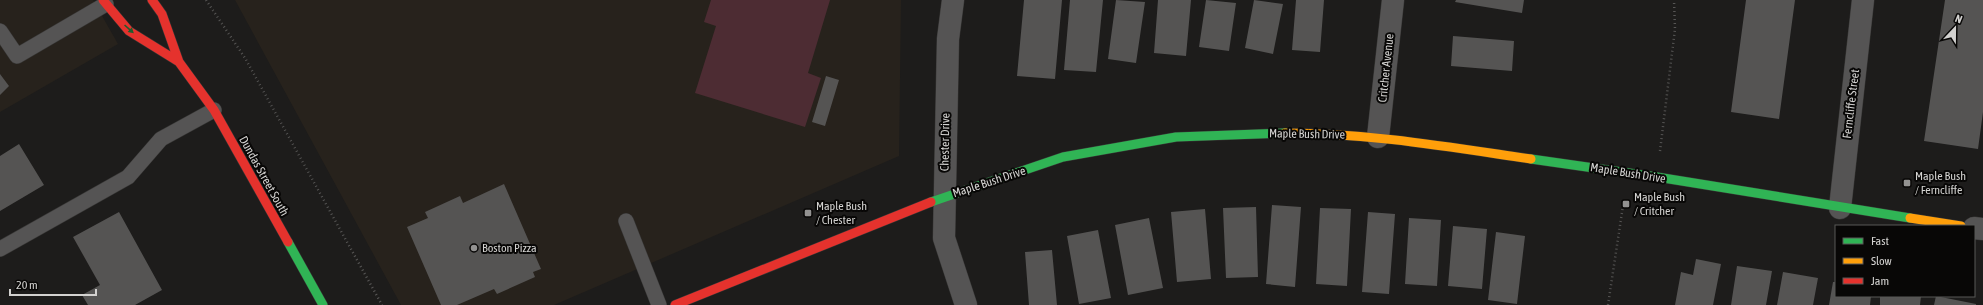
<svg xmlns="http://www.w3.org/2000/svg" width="1983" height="305" font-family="'Asap Condensed',sans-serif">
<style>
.built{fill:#27221c}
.green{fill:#4d2c33}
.building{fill:#555453}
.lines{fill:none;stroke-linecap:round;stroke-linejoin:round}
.lane-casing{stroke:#383736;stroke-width:16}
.street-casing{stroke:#383736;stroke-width:23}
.fast-casing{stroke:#383736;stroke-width:10}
.slow-casing{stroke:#383736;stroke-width:10}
.jam-casing{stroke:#383736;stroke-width:10}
.path{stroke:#565554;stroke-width:2.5;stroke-dasharray:1 3;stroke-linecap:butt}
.lane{stroke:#555454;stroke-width:15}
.street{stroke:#555454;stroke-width:22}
.fast{stroke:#30b455;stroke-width:9}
.slow{stroke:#ff9f0a;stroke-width:9}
.jam{stroke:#e5322d;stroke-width:9}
.oneway{fill:#1c5e2e}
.poi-dot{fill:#939291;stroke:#080706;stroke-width:1.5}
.labels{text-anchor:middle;stroke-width:4;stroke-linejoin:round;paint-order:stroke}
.street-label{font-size:12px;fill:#d3d2d0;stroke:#080706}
.poi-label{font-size:12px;fill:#d3d2d0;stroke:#080706;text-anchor:start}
</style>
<rect width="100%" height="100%" fill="#1d1c1b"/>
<path class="built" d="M0,0H93L118,44L0,112Z
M235,0H901L899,156L554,305H401Z"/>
<path class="green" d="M711,0H830L808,73L821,78L805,127L695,93L716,26L704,22Z"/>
<path class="building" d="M1024,0H1062L1055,79L1017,76Z
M1070,0H1103L1096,72L1064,70Z
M1116,0L1145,2L1136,63L1108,59Z
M1158,0H1191L1186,56L1154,53Z
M1206,0L1236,3L1229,51L1199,47Z
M1254,0L1283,4L1273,54L1245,48Z
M1296,0H1324L1320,52L1292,50Z
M1456,0H1524L1522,13L1455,2Z
M1746,0H1795L1779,119L1731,112Z
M1945,0H1983V112L1978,149L1924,141Z
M1453,36L1514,41L1512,71L1451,66Z
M0,74L9,86L0,95Z
M826,76L839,80L825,126L812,122Z
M19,144L44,185L0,211V156Z
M504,184L541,269L533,272L535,277L497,294L494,289L457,305H441L407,227L428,218L425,212L460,196L463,203Z
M1272,205L1301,207L1295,287L1266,284Z
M1256,207L1258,277L1226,278L1223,208Z
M1320,208L1351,209L1347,286L1316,284Z
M1205,209L1211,279L1177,282L1171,212Z
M119,212L162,290L135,305H88L82,295L100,285L73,237Z
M1368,212L1395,214L1389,294L1362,292Z
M1149,218L1163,288L1128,295L1115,225Z
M1409,218L1441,220L1437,286L1405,284Z
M1453,226L1487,229L1482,289L1448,286Z
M1098,230L1111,298L1079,304L1067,236Z
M1496,232L1525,236L1517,304L1488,300Z
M1052,250L1057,305H1029L1025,252Z
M1696,259L1721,264L1713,305H1675L1681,272L1693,275Z
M1737,266L1772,271L1766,305H1731Z
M1783,272L1818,278L1813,305H1777Z
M1833,282H1836V296H1871L1870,305H1829Z
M1880,296H1921L1920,305H1880Z
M1936,296L1976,304V305H1934Z"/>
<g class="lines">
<defs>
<path id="lane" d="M0,31L17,56L106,4
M626,221L659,305
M0,249L128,177L161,139L214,110"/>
<path id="street" d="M953,0L948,39L944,238L966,305
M1378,137L1393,0
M1840,208L1863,0
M1974,228L1983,229"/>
<path id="fast" d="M1531,159L1657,177L1910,218
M931,202L1063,157L1176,137L1285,133
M288,242L323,305"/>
<path id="slow" d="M1285,133C1368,133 1449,147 1531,159
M1910,218L1961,226"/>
<path id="jam" d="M103,0L129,31L179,62
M152,0L162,14L179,62L214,110L288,242
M675,305L931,202"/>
</defs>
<use href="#lane" class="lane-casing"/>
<use href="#street" class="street-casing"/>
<use href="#fast" class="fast-casing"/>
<use href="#slow" class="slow-casing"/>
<use href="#jam" class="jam-casing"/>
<path class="path" d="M206,0L245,58L382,305
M1660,151L1675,29L1674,0
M1608,305L1624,199"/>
<use href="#lane" class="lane"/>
<use href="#street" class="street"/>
<use href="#fast" class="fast"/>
<use href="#slow" class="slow"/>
<use href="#jam" class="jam"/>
</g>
<defs><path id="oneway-solid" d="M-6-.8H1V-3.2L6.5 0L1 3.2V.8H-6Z"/></defs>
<use class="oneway" href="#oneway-solid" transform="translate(129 29) rotate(42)"/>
<g class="poi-dot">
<rect x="1903" y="179" width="8" height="8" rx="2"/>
<rect x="1622" y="200" width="8" height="8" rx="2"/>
<rect x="804" y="209" width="8" height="8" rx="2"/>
<circle cx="474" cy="248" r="4"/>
</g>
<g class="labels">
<g class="street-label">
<text transform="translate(1386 68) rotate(-84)" y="4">Critcher Avenue</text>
<text transform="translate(1851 104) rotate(-83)" y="4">Ferncliffe Street</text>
<text transform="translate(1307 134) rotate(1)" y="4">Maple Bush Drive</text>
<text transform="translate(945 142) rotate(-89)" y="4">Chester Drive</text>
<text transform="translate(1628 173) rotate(9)" y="4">Maple Bush Drive</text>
<text transform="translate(264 176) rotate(61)" y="4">Dundas Street South</text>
<text transform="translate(989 182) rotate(-18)" y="4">Maple Bush Drive</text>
</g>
<g class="poi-label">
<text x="1915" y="180">Maple Bush<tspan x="1915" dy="14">/ Ferncliffe</tspan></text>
<text x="1634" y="201">Maple Bush<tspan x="1634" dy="14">/ Critcher</tspan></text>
<text x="816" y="210">Maple Bush<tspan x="816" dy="14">/ Chester</tspan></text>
<text x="482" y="252">Boston Pizza</text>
</g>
</g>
<rect x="1835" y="225" width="140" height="72" fill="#080706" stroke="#595857"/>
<rect x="1843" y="238" width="20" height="6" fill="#30b455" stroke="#595857"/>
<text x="1871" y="245" font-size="12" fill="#d3d2d0">Fast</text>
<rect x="1843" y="258" width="20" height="6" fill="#ff9f0a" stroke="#595857"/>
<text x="1871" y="265" font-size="12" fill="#d3d2d0">Slow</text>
<rect x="1843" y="278" width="20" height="6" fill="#e5322d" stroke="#595857"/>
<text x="1871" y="285" font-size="12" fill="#d3d2d0">Jam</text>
<g transform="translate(1955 28) rotate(22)" stroke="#080706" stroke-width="3" paint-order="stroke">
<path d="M0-3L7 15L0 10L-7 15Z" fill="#d3d2d0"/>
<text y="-6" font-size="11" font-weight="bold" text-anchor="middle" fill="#d3d2d0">N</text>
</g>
<path d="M10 289v6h86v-6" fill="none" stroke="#d3d2d0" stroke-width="2"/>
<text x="16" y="289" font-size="12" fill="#d3d2d0" stroke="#080706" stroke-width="3" paint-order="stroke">20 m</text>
</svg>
